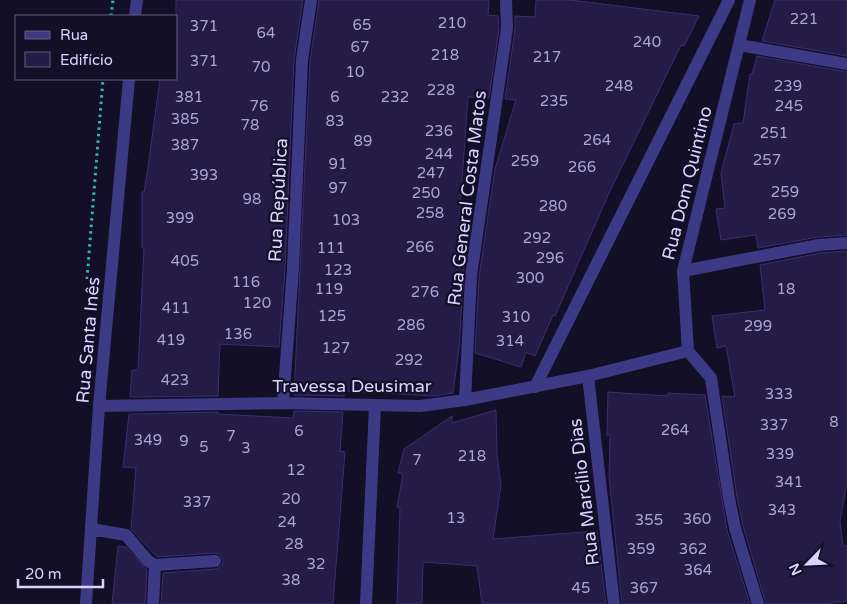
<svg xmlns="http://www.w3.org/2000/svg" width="847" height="604" font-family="'Varela Round',sans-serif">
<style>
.building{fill:#241b47;stroke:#3b2d73}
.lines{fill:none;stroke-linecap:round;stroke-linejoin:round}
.path{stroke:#2fb8b0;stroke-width:3;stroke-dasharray:2.5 4;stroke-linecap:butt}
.minor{stroke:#3d3a85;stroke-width:12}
.labels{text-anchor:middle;stroke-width:4.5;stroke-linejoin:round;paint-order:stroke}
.number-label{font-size:15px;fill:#aca6d1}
.street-label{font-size:18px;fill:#d9d4ff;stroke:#130f26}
</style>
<rect width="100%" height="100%" fill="#130f26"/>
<path class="building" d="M176,0H303L294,60L285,268L279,347L220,344L218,396L130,397L132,370H138L144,248H142V192H144L147,174L160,79H176Z
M319,0H489L488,15L498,16L499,28L489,98L468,97L456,265L464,267L459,348L453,393L434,396L345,391L344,396L294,395L310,61Z
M536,0H570L699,16L684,46L681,45L609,193L555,316L553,315L535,356L526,352L521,367L475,353L479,277L495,169L516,100L505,99L515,29V16L535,17Z
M775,0H847V56L762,41Z
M757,56L847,72V235L818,237L758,248L756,235L721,240L716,209L725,208L721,173L734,124L743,123L750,74H752Z
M847,251V482L840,521L843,546H847V601L824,604H766L743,526L737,497L722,396L735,397L726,346L717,348L712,316L765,310L760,265L820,253Z
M608,392L668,396V393L705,395L727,530L750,604H622L609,476L610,435H607Z
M496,410L497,454L501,485L493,539L597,531L606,604H482L477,566L423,562L422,604H397L400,508L397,507L403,474L398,473L404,449L452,416V423Z
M294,411L343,412L340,451L345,452L333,604H161L163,573L216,569L222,565L223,560L219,554L214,553L157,557L131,529L136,468L123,467L129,414L218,412L217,414L293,418Z
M118,546L126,547L147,570L145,604H112Z"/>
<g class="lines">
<path class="path" d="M111,16L113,0
M87,279L103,79"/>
<path class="minor" d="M750,0L683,271L688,351L711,378L729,498L735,528L758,604
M135,16L137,0
M739,45L847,64
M683,271L819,245L847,243
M588,376L614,604
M535,387L729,0
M465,400L471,276L507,28L506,0
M283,403L293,268L302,60L311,0
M99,406L283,403L420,406L465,400L588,376L688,351
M91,529L126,535L148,561L155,565L215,561
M86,604L99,406L129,79
M153,604L155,565
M366,604L375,406"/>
</g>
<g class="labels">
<g class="number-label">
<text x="804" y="24">221</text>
<text x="452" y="28">210</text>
<text x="362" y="30">65</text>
<text x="204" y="31">371</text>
<text x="266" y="38">64</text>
<text x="647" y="47">240</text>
<text x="360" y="52">67</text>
<text x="445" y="60">218</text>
<text x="547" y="62">217</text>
<text x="204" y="66">371</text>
<text x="261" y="72">70</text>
<text x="355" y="77">10</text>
<text x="619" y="91">248</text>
<text x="788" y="91">239</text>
<text x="441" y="95">228</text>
<text x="189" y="102">381</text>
<text x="335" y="102">6</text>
<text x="395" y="102">232</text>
<text x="554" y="106">235</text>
<text x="259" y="111">76</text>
<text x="789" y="111">245</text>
<text x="185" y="124">385</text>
<text x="335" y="126">83</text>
<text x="250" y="130">78</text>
<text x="439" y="136">236</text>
<text x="774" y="138">251</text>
<text x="597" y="145">264</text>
<text x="363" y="146">89</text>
<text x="185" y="150">387</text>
<text x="439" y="159">244</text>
<text x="767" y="165">257</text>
<text x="525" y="166">259</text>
<text x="338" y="169">91</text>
<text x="582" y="172">266</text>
<text x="431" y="178">247</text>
<text x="204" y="180">393</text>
<text x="338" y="193">97</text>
<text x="785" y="197">259</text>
<text x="426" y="198">250</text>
<text x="252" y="204">98</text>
<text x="553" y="211">280</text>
<text x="430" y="218">258</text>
<text x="782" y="219">269</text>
<text x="180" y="223">399</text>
<text x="346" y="225">103</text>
<text x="537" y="243">292</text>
<text x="420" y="252">266</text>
<text x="331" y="253">111</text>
<text x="550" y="263">296</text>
<text x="185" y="266">405</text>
<text x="338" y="275">123</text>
<text x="530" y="283">300</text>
<text x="246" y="287">116</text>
<text x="329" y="294">119</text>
<text x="786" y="294">18</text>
<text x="425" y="297">276</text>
<text x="257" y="308">120</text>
<text x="176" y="313">411</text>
<text x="332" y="321">125</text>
<text x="516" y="322">310</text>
<text x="411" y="330">286</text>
<text x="758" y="331">299</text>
<text x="238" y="339">136</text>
<text x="171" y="345">419</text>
<text x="510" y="346">314</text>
<text x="336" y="353">127</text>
<text x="409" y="365">292</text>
<text x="175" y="385">423</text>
<text x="779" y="399">333</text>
<text x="834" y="427">8</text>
<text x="774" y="430">337</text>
<text x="675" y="435">264</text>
<text x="299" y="436">6</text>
<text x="231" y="441">7</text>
<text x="148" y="445">349</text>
<text x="184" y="446">9</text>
<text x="204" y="452">5</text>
<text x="246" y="453">3</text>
<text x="780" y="459">339</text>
<text x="472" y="461">218</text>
<text x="417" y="465">7</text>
<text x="296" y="475">12</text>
<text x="789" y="487">341</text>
<text x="291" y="504">20</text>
<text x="197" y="507">337</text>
<text x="782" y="515">343</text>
<text x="456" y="523">13</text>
<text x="697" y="524">360</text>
<text x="649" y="525">355</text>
<text x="287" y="527">24</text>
<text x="294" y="549">28</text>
<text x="641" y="554">359</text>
<text x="693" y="554">362</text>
<text x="316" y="569">32</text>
<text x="698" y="575">364</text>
<text x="291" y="585">38</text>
<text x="581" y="593">45</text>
<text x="644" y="593">367</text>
</g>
<g class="street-label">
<text transform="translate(687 183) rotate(-76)" y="6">Rua Dom Quintino</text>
<text transform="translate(467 198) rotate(-83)" y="6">Rua General Costa Matos</text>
<text transform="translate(278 200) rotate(-87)" y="6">Rua República</text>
<text transform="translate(88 340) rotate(-85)" y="6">Rua Santa Inês</text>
<text x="352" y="392">Travessa Deusimar</text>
<text transform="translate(584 492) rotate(-97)" y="6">Rua Marcílio Dias</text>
</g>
</g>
<rect x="15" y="15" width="162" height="65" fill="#130f26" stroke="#625e7d"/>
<rect x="25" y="31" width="25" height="8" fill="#3d3a85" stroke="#625e7d"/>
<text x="60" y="40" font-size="15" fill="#d9d4ff">Rua</text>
<rect x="25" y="52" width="25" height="15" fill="#241b47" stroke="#625e7d"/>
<text x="60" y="65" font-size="15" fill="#d9d4ff">Edifício</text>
<g transform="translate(807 564) rotate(246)" stroke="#130f26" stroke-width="4" paint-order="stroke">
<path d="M0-4L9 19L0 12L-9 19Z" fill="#d9d4ff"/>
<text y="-8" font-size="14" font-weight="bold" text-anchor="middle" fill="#d9d4ff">N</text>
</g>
<path d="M18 579v8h85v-8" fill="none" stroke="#d9d4ff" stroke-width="2.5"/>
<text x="25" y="579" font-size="15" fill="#d9d4ff" stroke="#130f26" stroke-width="4" paint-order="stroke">20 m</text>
</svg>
